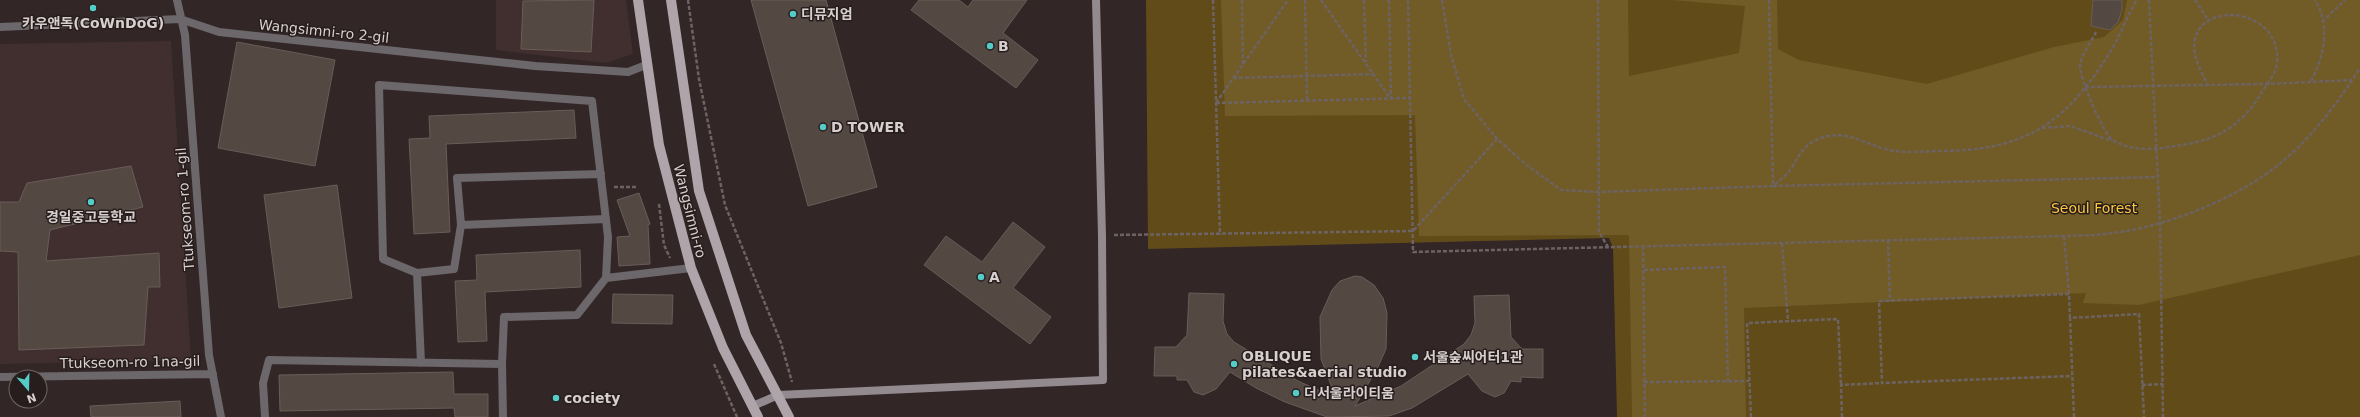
<svg xmlns="http://www.w3.org/2000/svg" width="2360" height="417" font-family="'DejaVu Sans','Noto Sans KR',sans-serif">
<style>
.built{fill:#412f2f}
.green{fill:#614c19}
.forest{fill:#715b26}
.building{fill:#534842;stroke:#685d57}
.lines{fill:none;stroke-linecap:round;stroke-linejoin:round}
.path{stroke:#6d6363;stroke-width:2.5;stroke-dasharray:4 2;stroke-linecap:butt}
.lane{stroke:#6c676a;stroke-width:8}
.street{stroke:#6c676a;stroke-width:8}
.secondary{stroke:#928a8e;stroke-width:8}
.primary{stroke:#afa4aa;stroke-width:10}
.poi-dot{fill:#54cdc8;stroke:#281d1d;stroke-width:1.5}
.labels{text-anchor:middle;stroke-width:3;stroke-linejoin:round;paint-order:stroke}
.poi-label{font-size:14px;font-weight:bold;fill:#d7cfcf;stroke:#281d1d;text-anchor:start}
.street-label{font-size:14px;fill:#d7cfcf;stroke:#281d1d}
.park-label{font-size:14px;fill:#fcc83e;stroke:#281d1d}
</style>
<rect width="100%" height="100%" fill="#322627"/>
<path class="built" d="M496,0H626L633,54L606,63L496,50Z
M171,41L191,360L0,364V44Z"/>
<path class="green" d="M1146,0H2360V417H1617L1613,248L1609,238L1148,249Z"/>
<path class="forest" d="M1221,0H1628L1629,76L1739,53L1745,6L1671,0H1777L1778,49L1799,60L1927,84L2054,47L2104,37L2123,20L2127,0H2360V255L2139,305L2083,303L2086,293L1744,308L1746,417H1632L1629,235L1419,236L1415,115L1225,116Z"/>
<path class="building" d="M594,0L591,52L521,49L523,1Z
M751,0H826L877,187L808,206Z
M919,0H959L968,7L973,0H1027L1003,33L1038,60L1016,88L911,10Z
M2093,0H2122V10L2118,22L2110,30L2091,26Z
M237,42L335,60L315,166L218,148Z
M574,110L576,138L446,144L450,232L414,234L409,139L430,138L429,116Z
M131,166L143,207L50,230L46,261L159,253L160,287H148L144,345L19,350L18,252L0,251V202H19L27,183Z
M337,185L352,298L279,308L264,195Z
M639,193L650,224L648,225L650,264L619,266L617,237L630,236L617,200Z
M1013,222L1045,247L1013,288L1051,317L1030,344L924,265L946,236L982,262Z
M580,250L581,287L485,292L487,341L458,342L455,281L477,280L476,255Z
M1355,276L1362,277L1374,285L1383,298L1387,313L1386,349L1377,369L1355,406L1401,386L1464,344L1471,335L1475,323L1474,296L1509,295L1511,337L1522,349H1543V378L1521,377V382L1511,381L1504,393L1495,397L1482,391L1468,374L1412,408L1389,416L1327,417L1285,402L1256,388L1230,372L1216,389L1203,395L1194,392L1187,380H1177V376H1154L1155,347H1176L1187,335L1189,293L1224,294L1223,321L1227,334L1234,342L1298,381L1336,398L1321,359L1320,317L1332,290L1340,281Z
M613,294L673,295L672,324L612,323Z
M453,372L454,394H488V417H455L454,408L280,411L279,375Z
M180,401L181,417H91L90,406Z"/>
<g class="lines">
<path class="path" d="M688,0L699,79L725,205L781,343L792,382
M1213,0L1220,235
M1242,0L1243,64
M1305,0L1307,100
M1321,0L1390,98
M1364,0L1366,62
M1389,0L1391,98
M1408,0L1413,252L2064,236C2077,235 2091,236 2104,234C2162,229 2238,199 2283,161C2313,136 2339,101 2360,68
M1442,0L1451,55L1464,99L1497,139L1528,166L1561,190L1599,192L1773,186C1780,180 1787,175 1792,167C1799,156 1803,146 1816,140C1846,126 1866,147 1895,151C1910,153 1927,151 1943,151C2025,150 2064,124 2107,57C2119,39 2126,18 2137,0
M1598,0L1599,232L1608,247
M1769,0L1773,186L2159,177
M2149,0L2160,222L2163,417
M2195,0L2208,20
M2322,22L2345,0
M2096,32C2092,41 2081,55 2080,65C2079,77 2104,136 2114,141C2137,154 2164,148 2188,144C2221,138 2243,123 2260,95C2266,85 2276,74 2277,63C2282,9 2204,0 2195,39C2191,55 2201,71 2208,85
M1233,78L1374,74
M2311,81C2324,57 2331,25 2315,0
M2085,87L2266,84L2352,80
M1216,103L1410,98
M1216,103L1288,0
M2042,128L2070,126L2112,141
M614,187H637
M659,204L664,245L670,258
M1114,235L1413,231L1497,139
M2064,236L2069,294
M1888,240L1890,301
M1782,243L1788,321
M1643,246L1645,417
M1644,270L1725,267L1728,382
M2070,318L2069,294L1879,301L1882,383L2072,376
M714,364L737,417
M1644,382L1749,381
M2142,385L2163,384
M1751,417L1747,323L1838,319L1841,385
M1842,417L1841,385L1882,383
M2074,417L2070,318L2139,314L2144,417"/>
<path class="lane" d="M461,225L457,178L601,174
M606,278L691,268
M421,363L417,273L454,269L461,225L606,219
M502,364L503,417
M265,417L263,383L269,360L502,364L504,317L577,315L606,278L608,237L592,101L379,85L383,259L417,273"/>
<path class="street" d="M177,0L185,35L209,355L221,417
M0,27L180,19L219,32L535,66L628,72L646,65
M0,377L213,374"/>
<path class="secondary" d="M753,406L778,395L1103,380L1102,235L1096,0"/>
<path class="primary" d="M638,0L659,145L691,268L723,348L758,417
M671,0L699,191L746,335L789,417"/>
</g>
<g class="poi-dot">
<circle cx="93" cy="8" r="4"/>
<circle cx="793" cy="14" r="4"/>
<circle cx="990" cy="46" r="4"/>
<circle cx="823" cy="127" r="4"/>
<circle cx="91" cy="202" r="4"/>
<circle cx="981" cy="277" r="4"/>
<circle cx="1415" cy="357" r="4"/>
<circle cx="1234" cy="364" r="4"/>
<circle cx="1296" cy="393" r="4"/>
<circle cx="556" cy="398" r="4"/>
</g>
<g class="labels">
<g class="poi-label">
<text x="801" y="19">디뮤지엄</text>
<text x="93" y="28" text-anchor="middle">카우앤독(CoWnDoG)</text>
<text x="998" y="51">B</text>
<text x="831" y="132">D TOWER</text>
<text x="91" y="222" text-anchor="middle">경일중고등학교</text>
<text x="989" y="282">A</text>
<text x="1242" y="361">OBLIQUE<tspan x="1242" dy="16">pilates&amp;aerial studio</tspan></text>
<text x="1423" y="362">서울숲씨어터1관</text>
<text x="1304" y="398">더서울라이티움</text>
<text x="564" y="403">cociety</text>
</g>
<g class="street-label">
<text transform="translate(324 31) rotate(6)" y="5">Wangsimni-ro 2-gil</text>
<text transform="translate(185 209) rotate(-94)" y="5">Ttukseom-ro 1-gil</text>
<text transform="translate(690 211) rotate(76)" y="5">Wangsimni-ro</text>
<text transform="translate(130 362) rotate(-1)" y="5">Ttukseom-ro 1na-gil</text>
</g>
<g class="park-label">
<text x="2094" y="213">Seoul Forest</text>
</g>
</g>
<g transform="translate(28 389) rotate(160)"><circle r="19" fill="#281d1d" stroke="#6e6464"/>
<path d="M0-3L7 15L0 10L-7 15Z" fill="#54cdc8"/>
<text y="-6" font-size="11" font-weight="bold" text-anchor="middle" fill="#d7cfcf">N</text>
</g>
</svg>
